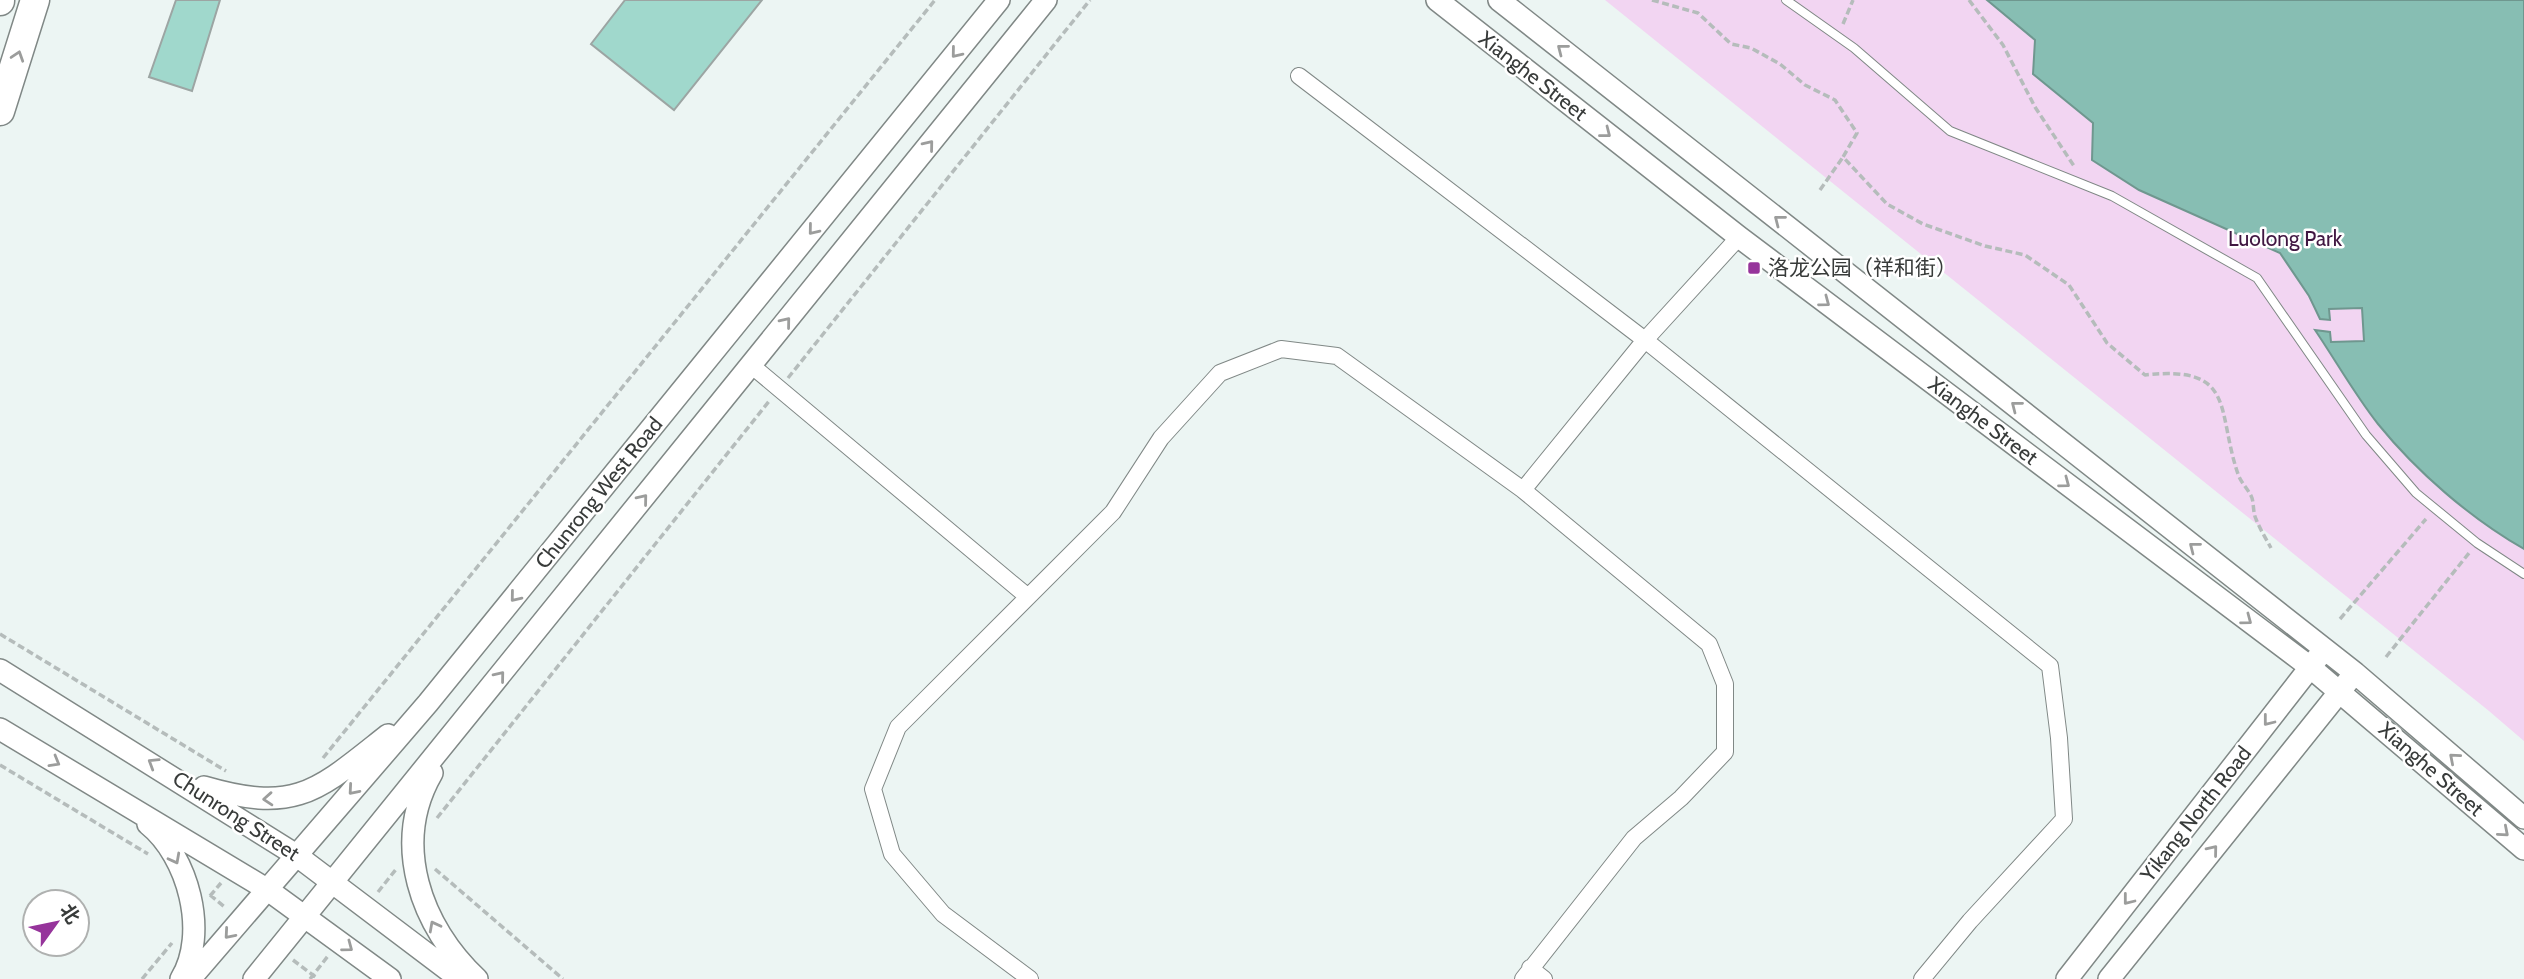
<svg xmlns="http://www.w3.org/2000/svg" width="2524" height="979" font-family="Cabin,'Noto Sans SC',sans-serif">
<style>
.green{fill:#f2d5f2}
.water{fill:#87beb3;stroke:#6f978f;stroke-width:2}
.building{fill:#a0d8cc;stroke:#9ca5a3;stroke-width:2}
.lines{fill:none;stroke-linecap:round;stroke-linejoin:round}
.lane-casing{stroke:#808886;stroke-width:10}
.street-casing{stroke:#808886;stroke-width:18}
.secondary-casing{stroke:#808886;stroke-width:24}
.highway-casing{stroke:#808886;stroke-width:31}
.path{stroke:#b5bcbb;stroke-width:3.5;stroke-dasharray:7 3.5;stroke-linecap:butt}
.lane{stroke:#fff;stroke-width:8}
.street{stroke:#fff;stroke-width:16}
.secondary{stroke:#fff;stroke-width:21}
.highway{stroke:#fff;stroke-width:28}
.oneway{stroke:#9c9d9c}
.poi-dot{fill:#96349b;stroke:#fff;stroke-width:2.5}
.labels{text-anchor:middle;stroke-width:5;stroke-linejoin:round;paint-order:stroke}
.street-label{font-size:21px;fill:#383b3a;stroke:#fff}
.park-label{font-size:21px;fill:#401742;stroke:#fff}
.poi-label{font-size:21px;fill:#383b3a;stroke:#fff;text-anchor:start}
</style>
<rect width="100%" height="100%" fill="#ecf5f3"/>
<path class="green" d="M1605,0H2524V741L2489,711Z"/>
<path class="water" d="M1987,0H2524V549C2470,518 2417,472 2378,424C2355,395 2336,361 2315,330L2330,332L2331,342L2364,341L2362,308L2329,309L2330,320L2320,319L2309,296L2280,253L2139,190L2092,160L2093,123L2033,74L2035,40Z"/>
<path class="building" d="M176,0H220L192,91L149,77Z
M625,0H762L674,110L591,44Z"/>
<g class="lines">
<defs>
<path id="lane" d="M1786,0L1854,48L1950,131L2112,196L2257,278L2366,435L2416,493L2477,543L2524,574"/>
<path id="street" d="M1299,76L1645,340L2050,666L2059,738L2064,819L1970,921L1922,979
M751,365L1028,597
M1523,490L1645,340L1739,237
M1530,968L1544,979
M1030,979L943,914L892,854L873,789L898,727L1113,512L1161,438L1220,373L1281,349L1337,356L1523,490L1709,644L1725,684V752L1681,798L1634,838L1523,979"/>
<path id="secondary" d="M1437,0L1739,237L2310,667L2524,849
M1499,0L2355,673L2524,818
M0,670L296,855L460,979
M0,729L268,890L390,979
M432,773C391,844 421,927 477,979
M204,787C297,814 317,791 388,735
M148,824C188,856 209,933 181,979
M190,979L428,703L999,0
M254,979L1046,0
M2067,979L2319,656
M2109,979L2349,680"/>
<path id="highway" d="M0,1V0
M0,111L35,0"/>
</defs>
<use href="#lane" class="lane-casing"/>
<use href="#street" class="street-casing"/>
<use href="#secondary" class="secondary-casing"/>
<use href="#highway" class="highway-casing"/>
<path class="path" d="M1652,0L1698,13L1731,44L1751,48L1780,64L1805,85L1835,100L1857,133L1843,157L1887,204L1923,224L1985,246L2025,255L2069,285L2107,343L2145,375C2237,365 2216,410 2238,474C2241,483 2249,490 2252,498C2254,505 2253,513 2256,519C2260,529 2266,539 2271,548
M1969,0L2003,45L2035,107L2074,166
M1843,24L1853,0
M1820,190L1843,157
M788,378L1090,0
M2340,619L2426,519
M0,634L226,771
M2386,657L2469,553
M323,758L935,0
M0,765L148,854
M437,818L770,400
M435,869L563,979
M378,892L397,868
M210,895L226,908
M210,896L221,883
M293,960L318,979
M142,979L172,943
M310,979L328,956"/>
<use href="#lane" class="lane"/>
<use href="#street" class="street"/>
<use href="#secondary" class="secondary"/>
<use href="#highway" class="highway"/>
</g>
<defs><path id="oneway-chevron" d="M-2-3.5L2.5 0L-2 3.5" fill="none" stroke-width="1.6" stroke-linecap="round" stroke-linejoin="round" transform="scale(1.75)"/></defs>
<g class="oneway">
<use href="#oneway-chevron" transform="translate(1562 49) rotate(-142)"/>
<use href="#oneway-chevron" transform="translate(956 53) rotate(129)"/>
<use href="#oneway-chevron" transform="translate(18 56) rotate(-72)"/>
<use href="#oneway-chevron" transform="translate(1606 133) rotate(38)"/>
<use href="#oneway-chevron" transform="translate(929 145) rotate(-51)"/>
<use href="#oneway-chevron" transform="translate(1779 220) rotate(-142)"/>
<use href="#oneway-chevron" transform="translate(813 230) rotate(129)"/>
<use href="#oneway-chevron" transform="translate(1825 302) rotate(37)"/>
<use href="#oneway-chevron" transform="translate(786 322) rotate(-51)"/>
<use href="#oneway-chevron" transform="translate(2016 406) rotate(-142)"/>
<use href="#oneway-chevron" transform="translate(2065 483) rotate(37)"/>
<use href="#oneway-chevron" transform="translate(643 499) rotate(-51)"/>
<use href="#oneway-chevron" transform="translate(2194 547) rotate(-142)"/>
<use href="#oneway-chevron" transform="translate(515 597) rotate(129)"/>
<use href="#oneway-chevron" transform="translate(2247 620) rotate(37)"/>
<use href="#oneway-chevron" transform="translate(500 676) rotate(-51)"/>
<use href="#oneway-chevron" transform="translate(2268 721) rotate(128)"/>
<use href="#oneway-chevron" transform="translate(2454 758) rotate(-139)"/>
<use href="#oneway-chevron" transform="translate(55 762) rotate(30)"/>
<use href="#oneway-chevron" transform="translate(153 763) rotate(-148)"/>
<use href="#oneway-chevron" transform="translate(353 790) rotate(131)"/>
<use href="#oneway-chevron" transform="translate(268 799) rotate(176)"/>
<use href="#oneway-chevron" transform="translate(2504 832) rotate(41)"/>
<use href="#oneway-chevron" transform="translate(2213 850) rotate(-51)"/>
<use href="#oneway-chevron" transform="translate(175 859) rotate(62)"/>
<use href="#oneway-chevron" transform="translate(2128 900) rotate(128)"/>
<use href="#oneway-chevron" transform="translate(434 926) rotate(-118)"/>
<use href="#oneway-chevron" transform="translate(229 934) rotate(131)"/>
<use href="#oneway-chevron" transform="translate(348 947) rotate(37)"/>
</g>
<rect class="poi-dot" x="1747" y="261" width="14" height="14" rx="3.5"/>
<g class="labels">
<g class="street-label">
<text transform="translate(1533 76) rotate(38)" y="7">Xianghe Street</text>
<text transform="translate(1983 421) rotate(37)" y="7">Xianghe Street</text>
<text transform="translate(599 493) rotate(-51)" y="7">Chunrong West Road</text>
<text transform="translate(2431 769) rotate(41)" y="7">Xianghe Street</text>
<text transform="translate(2196 814) rotate(-52)" y="7">Yikang North Road</text>
<text transform="translate(236 816) rotate(33)" y="7">Chunrong Street</text>
</g>
<g class="park-label">
<text x="2285" y="246">Luolong Park</text>
</g>
<g class="poi-label">
<text x="1768" y="275">洛龙公园（祥和街）</text>
</g>
</g>
<g transform="translate(56 923) rotate(57)"><circle r="33" fill="#ffffff" stroke="#afb1b0" stroke-width="2"/>
<path d="M0-5L12 26L0 18L-12 26Z" fill="#96349b"/>
<text y="-10" font-size="19" font-weight="bold" text-anchor="middle" fill="#383b3a">北</text>
</g>
</svg>
